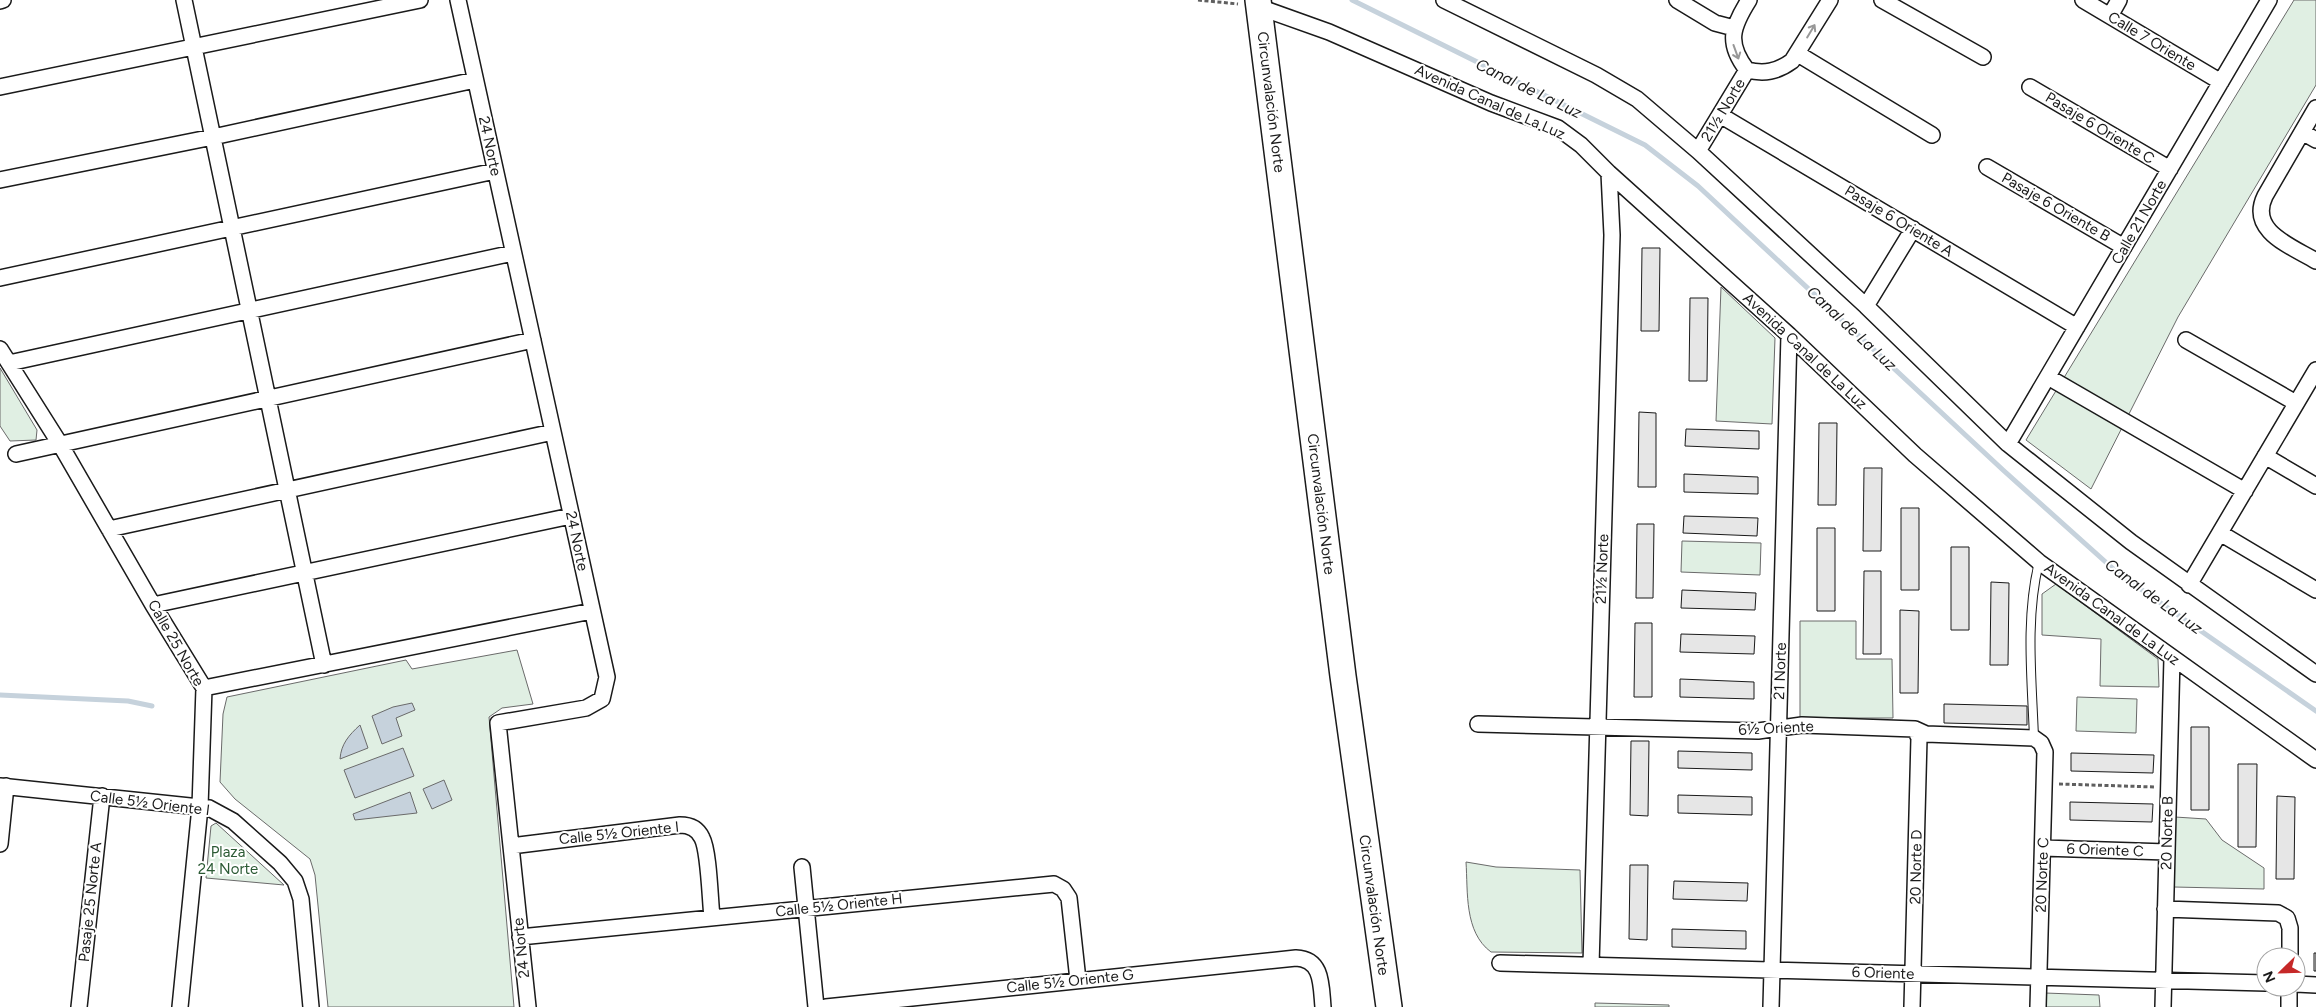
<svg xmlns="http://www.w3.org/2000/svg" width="2316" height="1007" font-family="Figtree,sans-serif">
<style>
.green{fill:#e0efe3;stroke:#6a6a6a}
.water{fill:#c6d2dc;stroke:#6a6a6a}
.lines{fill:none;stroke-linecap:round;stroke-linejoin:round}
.stream{stroke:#c6d2dc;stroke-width:5}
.building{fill:#e6e6e6;stroke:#1a1a1a}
.service-casing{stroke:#1a1a1a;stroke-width:10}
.minor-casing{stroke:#1a1a1a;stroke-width:18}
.primary-casing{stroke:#1a1a1a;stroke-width:28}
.path{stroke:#5f5f5f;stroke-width:3;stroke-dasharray:4 2.5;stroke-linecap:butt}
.service{stroke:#fff;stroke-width:8}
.minor{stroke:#fff;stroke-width:15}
.primary{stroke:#fff;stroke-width:25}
.oneway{stroke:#989898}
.labels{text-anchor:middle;stroke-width:4;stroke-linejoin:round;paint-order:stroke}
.street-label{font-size:15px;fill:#1a1a1a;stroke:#fff}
.park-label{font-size:15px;fill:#2b5a34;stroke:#fff}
.water-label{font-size:16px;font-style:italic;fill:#1a1a1a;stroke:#fff}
</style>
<rect width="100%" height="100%" fill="#fff"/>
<path class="green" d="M2294,0H2316V85L2178,317L2091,489L2026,440Z
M1721,287L1775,338L1772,424L1716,421Z
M0,368L37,430L36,440L10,441L0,426Z
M1682,541L1761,543L1760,575L1681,572Z
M2056,584L2158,659L2159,687L2100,686L2101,639L2042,635V594Z
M1800,621H1856V659H1892L1893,718H1800Z
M517,650L533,704L502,708L489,717L514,1007H328L315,875L310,859L235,799L220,782L223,714L227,697L406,660L412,669Z
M2077,697L2137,699L2136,733L2076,731Z
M2175,817L2206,819L2222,840L2264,868V889L2174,887Z
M216,823L284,885L206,878L211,826Z
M1466,862L1496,867L1580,870L1582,953L1491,952C1464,932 1468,892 1466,862Z
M2045,993L2099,995L2100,1007H2045Z
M1595,1003L1669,1005V1007H1595Z"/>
<path class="water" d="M412,703L415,710L396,718L402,736L382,744L372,716L393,707Z
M360,725L368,748L340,759C341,744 349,735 360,725Z
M403,748L414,776L355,798L344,770Z
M444,780L452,800L432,809L423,789Z
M410,792L417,813L355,820L353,814Z"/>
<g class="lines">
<path class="stream" d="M1352,0L1645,145L1698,186L2003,470L2119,574L2316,711
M0,695L128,701L152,706"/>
</g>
<path class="building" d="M1642,248H1660L1659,331H1641Z
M1690,298H1708L1707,381H1689Z
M1639,412L1656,413V487H1638Z
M1819,423H1837L1836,505H1818Z
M1686,429L1759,431V449L1685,446Z
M1864,468H1882L1881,551H1863Z
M1684,474L1758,477V494L1684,492Z
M1901,508H1919V590H1901Z
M1684,516L1758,518L1757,536L1683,533Z
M1637,524H1654L1653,598H1636Z
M1817,528H1835V611H1817Z
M1951,547H1969V630H1951Z
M1864,571H1881V654H1863Z
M1991,582L2009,583L2008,665H1990Z
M1682,590L1756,593L1755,610L1681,608Z
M1900,610L1919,611L1918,693H1900Z
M1635,623H1652V697H1634Z
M1681,634L1755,636L1754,654L1680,652Z
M1680,679L1754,682V699L1680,697Z
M1944,704L2027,706V725L1944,723Z
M2191,727H2209V810H2191Z
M1631,741H1649L1648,816L1630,815Z
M1678,751L1752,753V770L1678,768Z
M2071,753L2154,755L2153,773L2071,771Z
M2238,764H2257L2256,847H2238Z
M1678,795L1752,797V815L1678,813Z
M2277,796L2295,797L2294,879H2276Z
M2070,802L2153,804L2152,822L2070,820Z
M1630,865H1648L1647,940L1629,939Z
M1674,881L1748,883L1747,901L1673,899Z
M1672,929L1746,931V949L1672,947Z
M2314,953H2316V971H2314Z"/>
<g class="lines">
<defs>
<path id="service" d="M2034,738C2032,680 2025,619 2039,562"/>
<path id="minor" d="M184,0L324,665
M458,0L607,677L602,699L586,708L498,723L528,1007
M1444,0L1596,75L1637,99L1698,151L1866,306L2008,444L2131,542L2316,674
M1677,0L1715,23L1734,28
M1749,0C1732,27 1726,43 1747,70C1764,74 1777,72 1792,61L1830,0
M1882,0L1983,57
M2083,0L2221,82
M0,1L3,0
M1259,7L1329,32L1491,103L1558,128L1581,145L1609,173L1789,335L1915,455L2039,562L2316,760
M2110,16L2119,0
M1798,54L1932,135
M0,87L420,0
M2030,87L2170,169
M2316,108L2265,196C2248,231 2291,246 2316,261
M1720,115L2077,327
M2302,132L2316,140
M1698,151L1747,70
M1987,167L2124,247
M0,180L213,137L475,80
M0,278L495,171
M1866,306L1913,229
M2186,340L2296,403
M0,349L60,444L153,605L204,688L200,807L180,1007
M9,363L513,253
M2048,377L2245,491
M2008,444L2269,0
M16,454L533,340
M2265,456L2316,486
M109,529L553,432
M2220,533L2316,590
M2189,585L2316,370
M153,605L571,516
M204,688L592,611
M1478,724L1758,731L1802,725L1915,729L1926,734L2034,738L2041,743L2045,752L2038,1007
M0,786L209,808L233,821L280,863L295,881L301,899L311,1007
M0,844L6,786
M511,846L680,825C690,825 698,829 702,838C709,851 710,900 712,917
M2043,848L2167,852
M802,867L816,1007
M2165,909L2278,913L2287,918L2290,928V957
M520,937L1054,884L1063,889L1069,898L1078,980
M1500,963L2266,983
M1591,965L1612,235L1609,173
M2296,984L2316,985
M79,1007L102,796
M826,1007L1296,958C1323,959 1321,986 1323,1007
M1771,1007L1789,335
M1912,1007L1919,738L1915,729
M2163,1007L2172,658
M2289,1007V987"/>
<path id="primary" d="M1258,0L1343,676L1389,1007"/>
</defs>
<use href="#service" class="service-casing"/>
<use href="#minor" class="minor-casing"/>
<use href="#primary" class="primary-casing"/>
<path class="path" d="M1198,0L1238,4
M2059,784L2155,787"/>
<use href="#service" class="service"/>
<use href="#minor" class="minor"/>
<use href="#primary" class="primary"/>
</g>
<defs><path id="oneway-shaft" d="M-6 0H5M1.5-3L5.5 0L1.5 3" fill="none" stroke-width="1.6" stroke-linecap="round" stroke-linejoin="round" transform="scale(1.25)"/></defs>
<g class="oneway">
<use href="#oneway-shaft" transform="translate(1811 31) rotate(-59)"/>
<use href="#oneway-shaft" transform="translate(1736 52) rotate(70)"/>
</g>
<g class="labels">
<g class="street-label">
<text transform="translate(2152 41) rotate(31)" y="5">Calle 7 Oriente</text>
<text transform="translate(1271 102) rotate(83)" y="5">Circunvalación Norte</text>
<text transform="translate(1490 102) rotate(24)" y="5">Avenida Canal de La Luz</text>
<text transform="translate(1723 110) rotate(-59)" y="5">21½ Norte</text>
<text transform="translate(2100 128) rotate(31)" y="5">Pasaje 6 Oriente C</text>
<text transform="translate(490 146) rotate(78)" y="5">24 Norte</text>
<text transform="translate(2056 207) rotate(30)" y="5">Pasaje 6 Oriente B</text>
<text transform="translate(1899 221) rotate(31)" y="5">Pasaje 6 Oriente A</text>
<text transform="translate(2139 222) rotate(-60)" y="5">Calle 21 Norte</text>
<text transform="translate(1805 351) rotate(43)" y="5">Avenida Canal de La Luz</text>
<text transform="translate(1321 504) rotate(83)" y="5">Circunvalación Norte</text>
<text transform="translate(577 541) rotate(78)" y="5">24 Norte</text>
<text transform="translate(1602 569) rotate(-88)" y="5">21½ Norte</text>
<text transform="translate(2112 614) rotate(36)" y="5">Avenida Canal de La Luz</text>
<text transform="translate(176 643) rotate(60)" y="5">Calle 25 Norte</text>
<text transform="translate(1780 671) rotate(-88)" y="5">21 Norte</text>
<text transform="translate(1776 728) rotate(-3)" y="5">6½ Oriente</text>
<text transform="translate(150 803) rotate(7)" y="5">Calle 5½ Oriente I</text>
<text transform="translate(619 833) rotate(-6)" y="5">Calle 5½ Oriente I</text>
<text transform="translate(2167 833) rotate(-89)" y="5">20 Norte B</text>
<text transform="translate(2105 850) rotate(2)" y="5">6 Oriente C</text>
<text transform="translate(1916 867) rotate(-89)" y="5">20 Norte D</text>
<text transform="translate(2042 875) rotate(-88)" y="5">20 Norte C</text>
<text transform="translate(90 902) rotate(-84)" y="5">Pasaje 25 Norte A</text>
<text transform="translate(839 905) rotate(-6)" y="5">Calle 5½ Oriente H</text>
<text transform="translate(1374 905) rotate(82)" y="5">Circunvalación Norte</text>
<text transform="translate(521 948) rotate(-96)" y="5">24 Norte</text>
<text transform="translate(1883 973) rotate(2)" y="5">6 Oriente</text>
<text transform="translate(1070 981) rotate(-6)" y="5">Calle 5½ Oriente G</text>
</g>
<g class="park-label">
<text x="228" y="857">Plaza<tspan x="228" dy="17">24 Norte</tspan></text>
</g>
<g class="water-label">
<text transform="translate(1529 88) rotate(26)" y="6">Canal de La Luz</text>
<text transform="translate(1852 328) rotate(43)" y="6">Canal de La Luz</text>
<text transform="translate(2154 596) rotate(36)" y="6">Canal de La Luz</text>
</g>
</g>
<g transform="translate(2281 972) rotate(247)"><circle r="24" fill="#ffffff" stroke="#a3a3a3"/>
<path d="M0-4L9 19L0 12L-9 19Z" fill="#c62828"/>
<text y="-8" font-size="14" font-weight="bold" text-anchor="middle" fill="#1a1a1a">N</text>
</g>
</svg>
